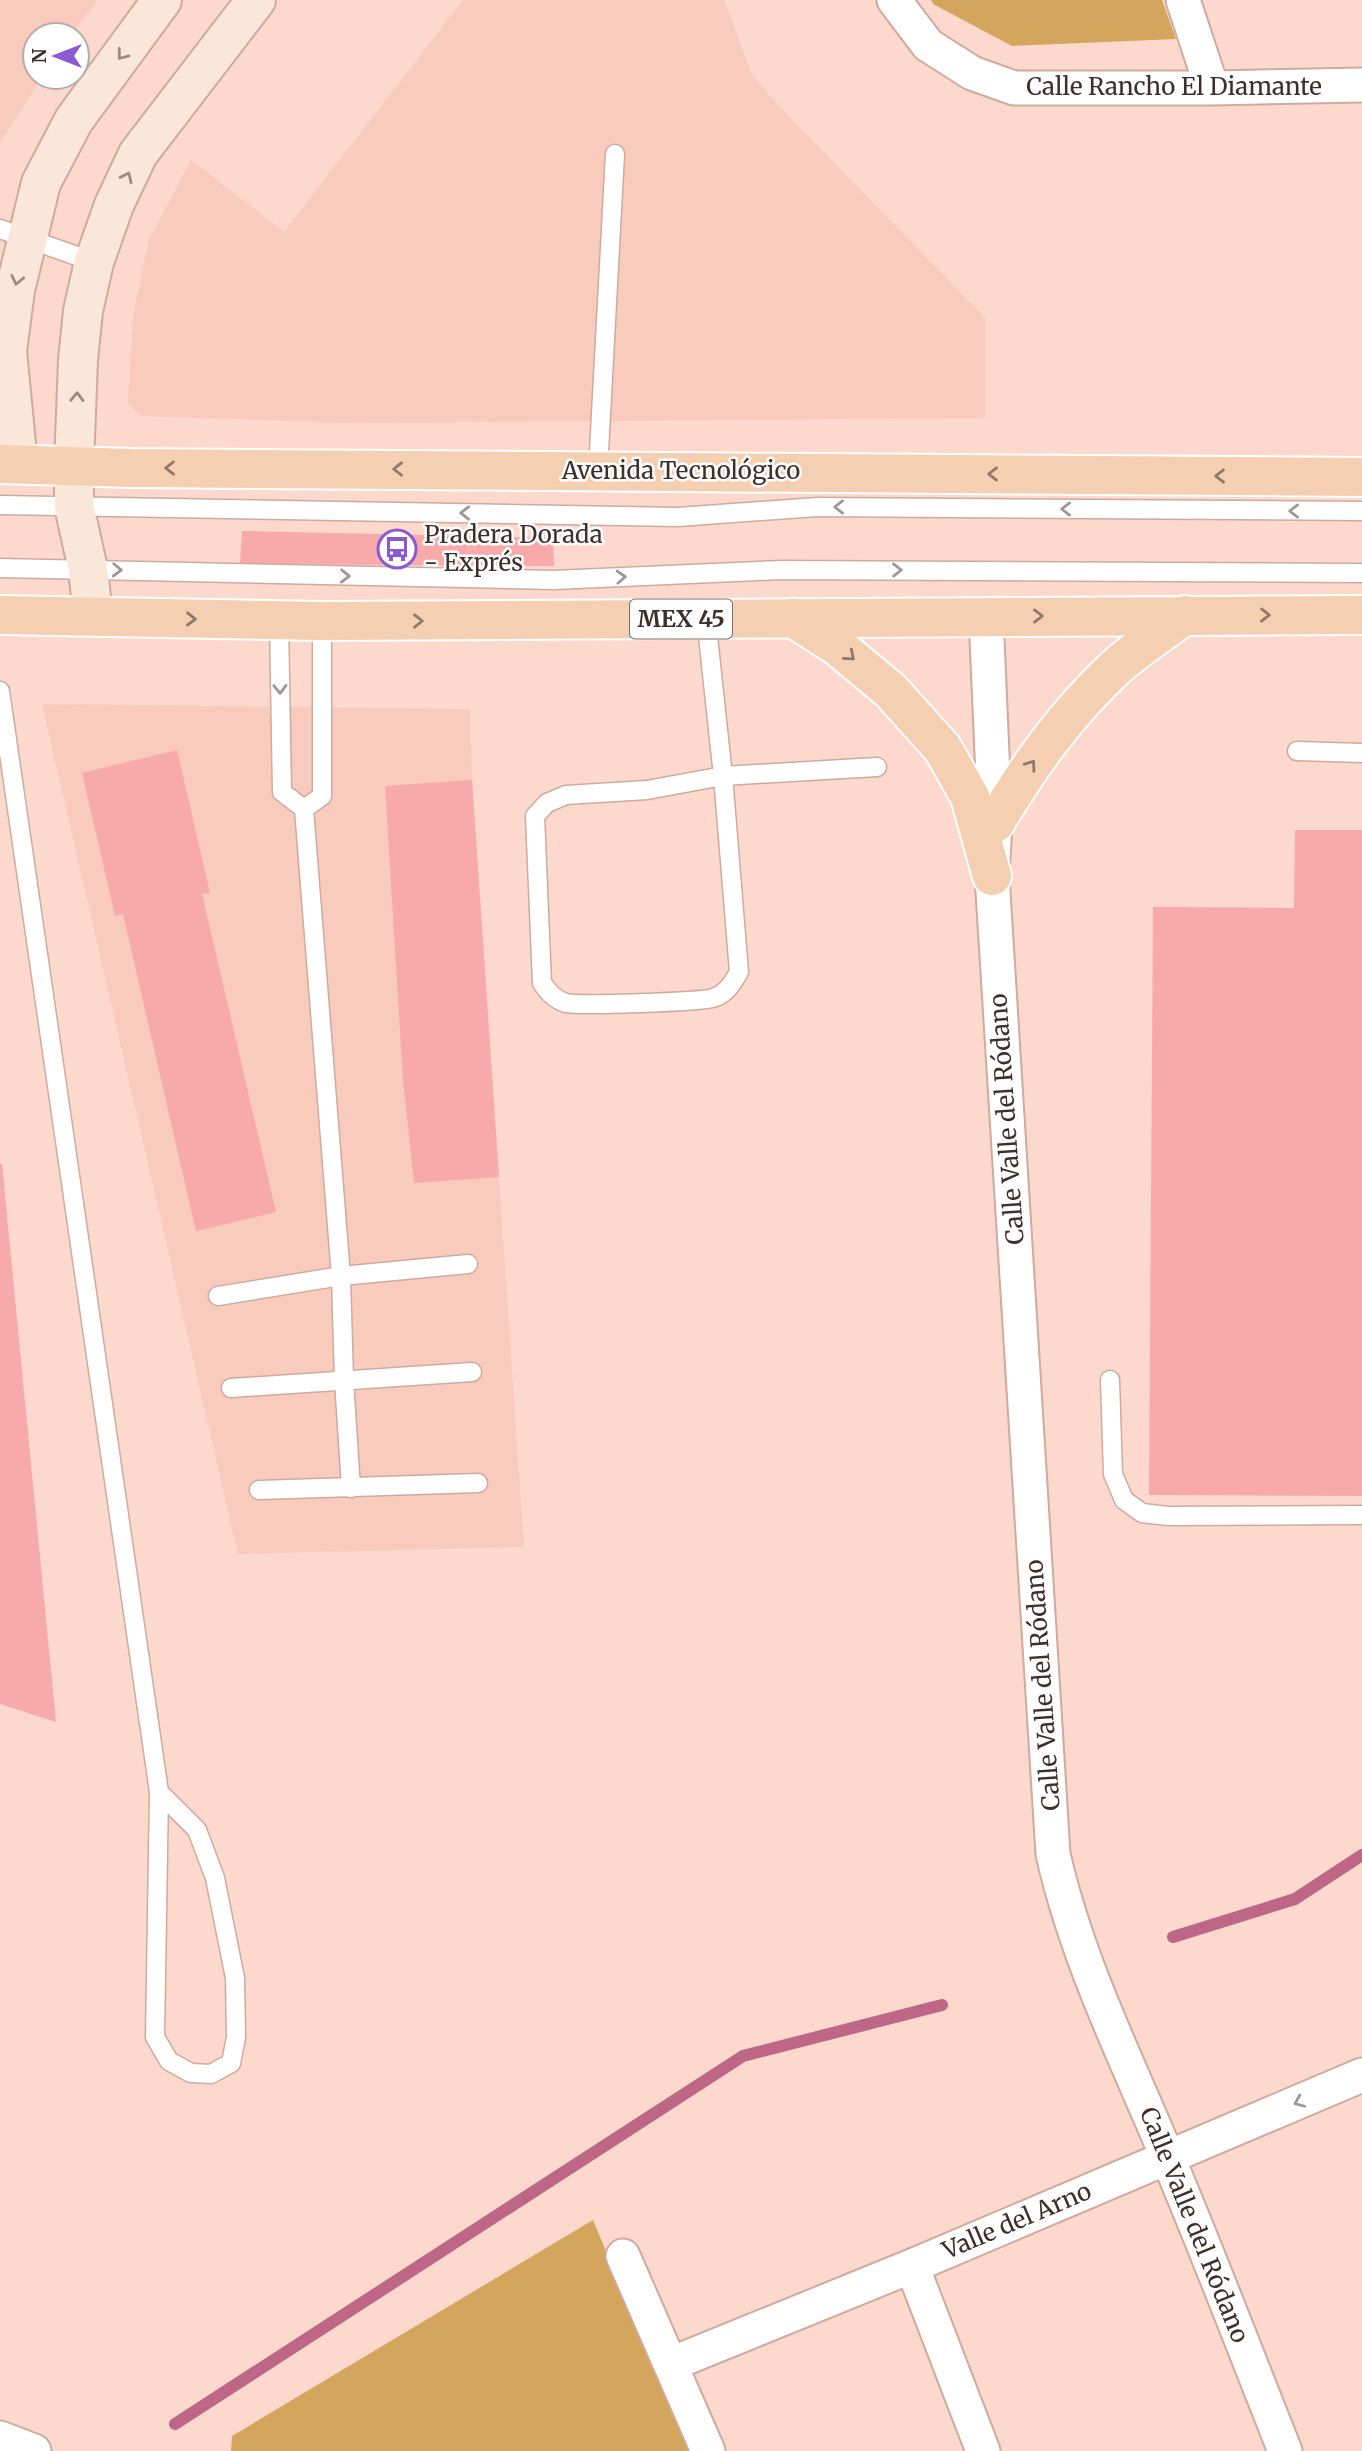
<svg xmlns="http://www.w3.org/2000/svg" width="1362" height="2451" font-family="Merriweather,serif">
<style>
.built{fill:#f8cbbd}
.green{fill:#d4a55c}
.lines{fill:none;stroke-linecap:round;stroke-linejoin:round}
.stream{stroke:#be6685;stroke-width:12}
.building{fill:#f8a9aa}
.lane-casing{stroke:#ceaa9f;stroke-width:21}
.street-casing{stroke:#ceaa9f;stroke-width:37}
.secondary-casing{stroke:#ceaa9f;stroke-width:42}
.primary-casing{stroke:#fff;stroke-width:42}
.lane{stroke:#fff;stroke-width:18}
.street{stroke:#fff;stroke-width:33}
.secondary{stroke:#fae7d9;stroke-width:38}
.primary{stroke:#f5cfb2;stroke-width:38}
.oneway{stroke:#9c8b82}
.oneway2{stroke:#907768}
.oneway3{stroke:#9e9795}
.labels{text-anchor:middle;stroke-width:5;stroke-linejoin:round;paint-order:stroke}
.shield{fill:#fff;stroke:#786d6b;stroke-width:2}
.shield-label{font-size:23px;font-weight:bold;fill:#3e2f2b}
.street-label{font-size:24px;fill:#3e2f2b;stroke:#fff}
.poi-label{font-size:24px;fill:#3e2f2b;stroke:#fff;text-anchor:start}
</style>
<rect width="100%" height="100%" fill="#fdd8cc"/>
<path class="built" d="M0,0H98L70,35H35V77H42L0,143Z
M463,0H724L752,75L780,107L985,318V418L355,423L141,416L128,403L133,316L149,240L191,160L284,232Z
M42,704L470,709L472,780L524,1547L238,1554Z"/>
<path class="green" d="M931,0H1162L1176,39L1012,46L933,4Z
M593,2220L689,2451H231L232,2436Z"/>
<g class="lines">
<path class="stream" d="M1173,1937L1295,1899L1362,1855
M175,2424L743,2056L942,2005"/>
</g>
<path class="building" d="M242,531L553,538L554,566L240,564Z
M177,750L210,893L202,894L276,1212L196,1231L123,914L115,916L82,773Z
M472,780L499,1177L414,1183L403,1080L385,786Z
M1295,830H1362V1496L1149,1495L1153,907L1294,908Z
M0,1164H2L56,1722L0,1704Z"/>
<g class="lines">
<defs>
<path id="lane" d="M0,229L94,262
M598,470L615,154
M0,505L678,517L817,507L1362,511
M0,568L554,580L782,570L1362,573
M706,618L723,776L877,767
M279,621L282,792L304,809L341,1276L344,1380L351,1488
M0,691L159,1792L155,2037L169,2061L191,2073L211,2074L231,2063L236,2037L235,1978L215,1878L197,1830L159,1792
M1297,751L1362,753
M723,776L739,972C732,984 726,994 713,998C700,1002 578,1006 566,1003C554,999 549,993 542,983L535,816L547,803L566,795L647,790Z
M304,809L322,796V621
M218,1296L341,1276L468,1264
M1110,1380L1113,1474L1124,1500L1142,1513L1168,1516L1362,1515
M231,1388L472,1372
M259,1490L478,1483"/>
<path id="street" d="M894,0L928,45L972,73L1014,88H1212L1362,85
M1183,0L1212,88
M986,616L995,823L992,876L1053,1854C1077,1960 1125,2056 1167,2156C1208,2253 1246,2353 1285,2451
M623,2256L708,2451
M912,2266L983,2451
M671,2364L912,2266L1362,2075
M0,2438L34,2451"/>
<path id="secondary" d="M18,464L7,351L15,290L41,183L74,120L162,0
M93,615L88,569L74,506V465L78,360L83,311L94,262L114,205L138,154L256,0"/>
<path id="primary" d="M0,464L131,468L1362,477
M0,615L322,621L1362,615
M793,618L837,646L891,691L943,749L970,797L992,876
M995,823C1030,764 1066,714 1116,667C1137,648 1163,632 1185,615"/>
</defs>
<use href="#lane" class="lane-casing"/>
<use href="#street" class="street-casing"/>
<use href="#secondary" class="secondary-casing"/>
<use href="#primary" class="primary-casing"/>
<use href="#lane" class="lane"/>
<use href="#street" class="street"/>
<use href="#secondary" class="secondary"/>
<use href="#primary" class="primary"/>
</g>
<defs><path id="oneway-chevron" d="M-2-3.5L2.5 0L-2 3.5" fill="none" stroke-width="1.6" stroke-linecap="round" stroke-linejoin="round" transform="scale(1.75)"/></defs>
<g class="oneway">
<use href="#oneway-chevron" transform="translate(122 55) rotate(127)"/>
<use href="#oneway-chevron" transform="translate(127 177) rotate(-65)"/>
<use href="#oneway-chevron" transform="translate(17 280) rotate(102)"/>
<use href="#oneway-chevron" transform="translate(77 397) rotate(-89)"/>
</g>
<g class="oneway2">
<use href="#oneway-chevron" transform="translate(170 468) rotate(-180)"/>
<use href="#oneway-chevron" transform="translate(398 469) rotate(-180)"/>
<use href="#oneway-chevron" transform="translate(993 474) rotate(-180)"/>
<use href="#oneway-chevron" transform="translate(1220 476) rotate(-180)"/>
<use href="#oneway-chevron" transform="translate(1265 615)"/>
<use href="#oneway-chevron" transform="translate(1038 616)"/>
<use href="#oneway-chevron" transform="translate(191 619) rotate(1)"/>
<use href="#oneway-chevron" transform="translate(418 621)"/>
<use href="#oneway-chevron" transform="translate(850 656) rotate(40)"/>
<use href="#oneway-chevron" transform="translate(1031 765) rotate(-54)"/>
</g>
<g class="oneway3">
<use href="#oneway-chevron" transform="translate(839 507) rotate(-180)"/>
<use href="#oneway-chevron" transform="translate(1066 509) rotate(-180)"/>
<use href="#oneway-chevron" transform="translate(1294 511) rotate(-180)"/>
<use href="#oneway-chevron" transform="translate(465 513) rotate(-179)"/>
<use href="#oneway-chevron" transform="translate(117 570) rotate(2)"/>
<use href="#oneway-chevron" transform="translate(897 570)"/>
<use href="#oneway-chevron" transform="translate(345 576) rotate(1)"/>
<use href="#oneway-chevron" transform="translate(621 577) rotate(-3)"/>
<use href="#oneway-chevron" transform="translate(280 689) rotate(89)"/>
<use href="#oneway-chevron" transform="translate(1299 2102) rotate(157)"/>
</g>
<defs>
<symbol id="bus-ring" viewBox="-11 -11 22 22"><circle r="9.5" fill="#fff" stroke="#8b59d2" stroke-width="1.5"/><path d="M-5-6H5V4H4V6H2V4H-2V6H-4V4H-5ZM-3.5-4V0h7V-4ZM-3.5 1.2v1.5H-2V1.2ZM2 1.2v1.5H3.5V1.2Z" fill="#8b59d2"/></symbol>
</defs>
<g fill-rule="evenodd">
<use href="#bus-ring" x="375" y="527" width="44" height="44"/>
</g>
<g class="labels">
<rect class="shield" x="630" y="599.5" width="102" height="39" rx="5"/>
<g class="shield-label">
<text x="681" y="627">MEX 45</text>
</g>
<g class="street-label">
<text x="1174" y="95">Calle Rancho El Diamante</text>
<text x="681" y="479">Avenida Tecnológico</text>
<text transform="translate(1007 1119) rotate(-94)" y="8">Calle Valle del Ródano</text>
<text transform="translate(1043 1685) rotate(-94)" y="8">Calle Valle del Ródano</text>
<text transform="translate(1017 2221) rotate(-23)" y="8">Valle del Arno</text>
<text transform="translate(1194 2225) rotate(68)" y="8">Calle Valle del Ródano</text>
</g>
<g class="poi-label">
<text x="424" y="543">Pradera Dorada<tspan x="424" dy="28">- Exprés</tspan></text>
</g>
</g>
<g transform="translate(56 56) rotate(270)"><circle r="33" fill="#ffffff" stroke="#b2acaa" stroke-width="2"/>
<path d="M0-5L12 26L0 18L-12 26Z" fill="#8b59d2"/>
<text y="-10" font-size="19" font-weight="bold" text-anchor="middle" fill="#3e2f2b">N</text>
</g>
</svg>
